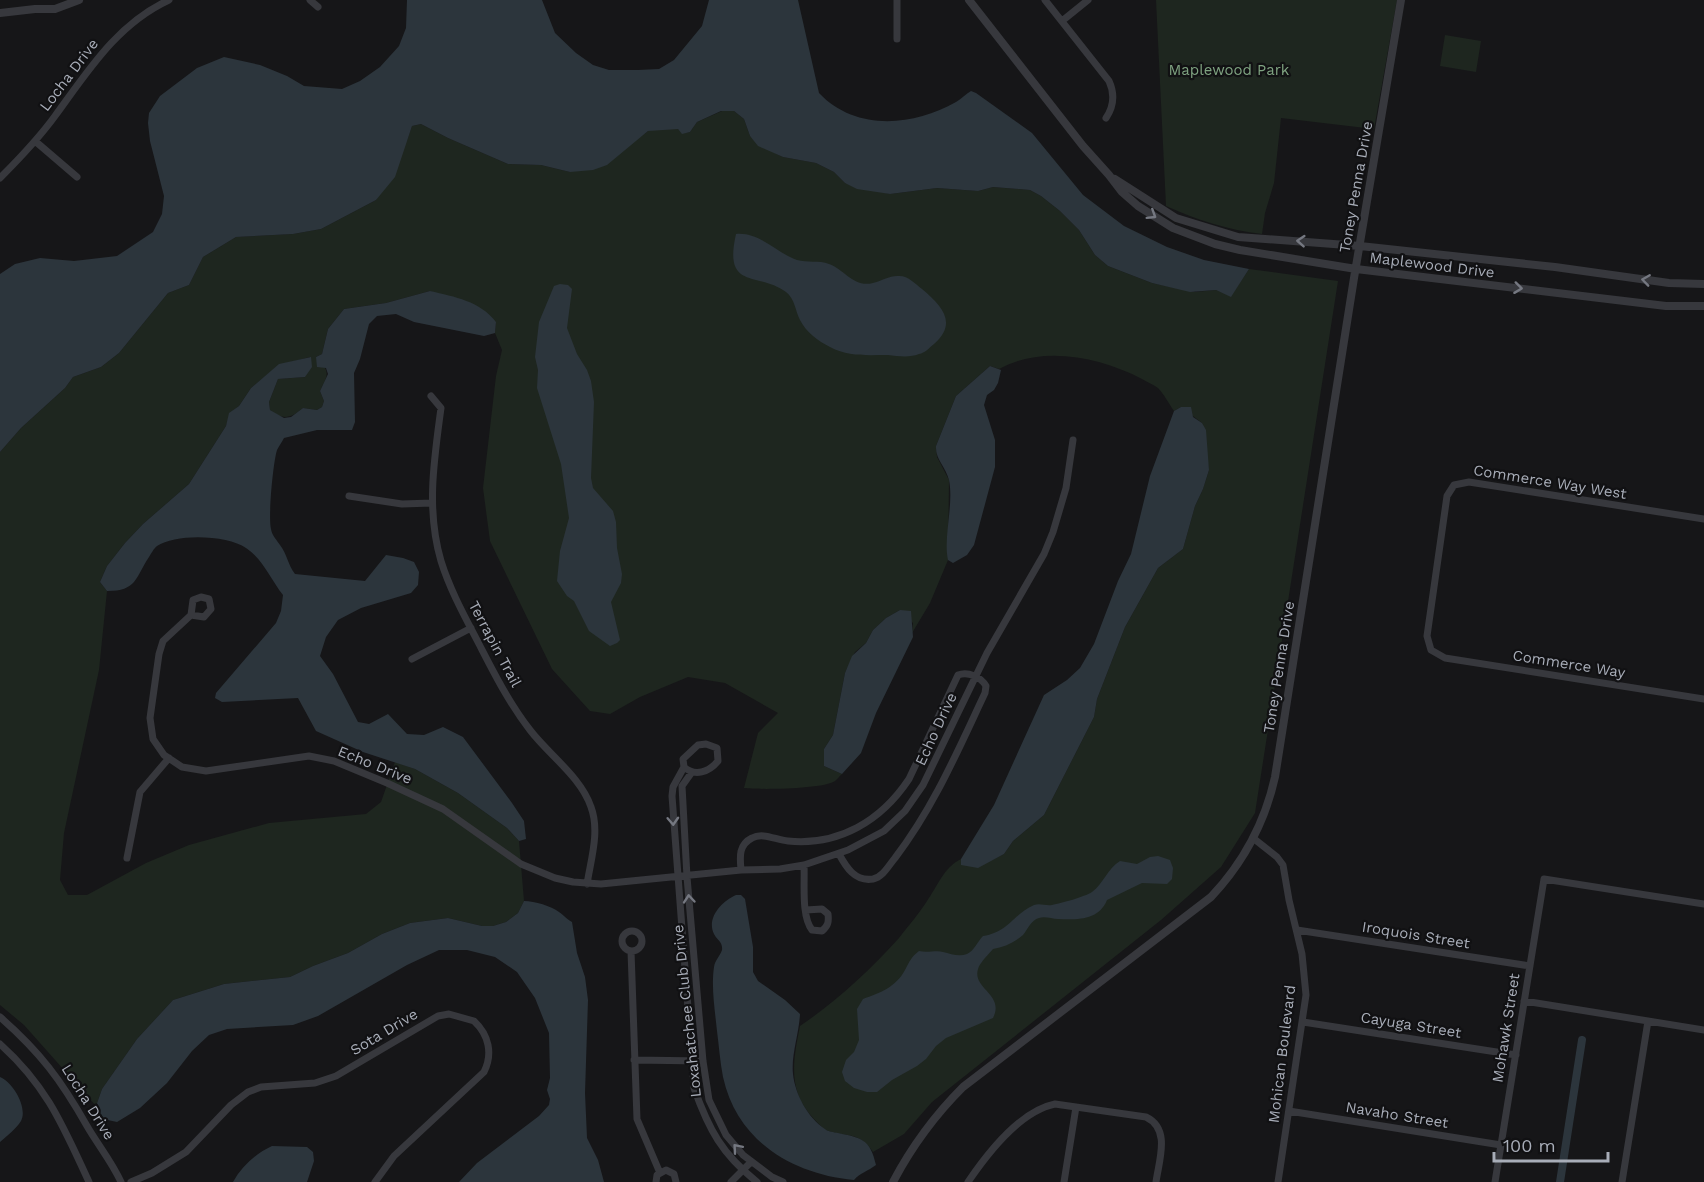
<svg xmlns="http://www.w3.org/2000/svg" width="1704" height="1182" font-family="'Work Sans',sans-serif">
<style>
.green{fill:#1e261f}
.water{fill:#2c353c}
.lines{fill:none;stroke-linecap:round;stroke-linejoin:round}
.canal{stroke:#2c353c;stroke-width:8}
.minor{stroke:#37383d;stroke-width:7}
.tertiary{stroke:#37383d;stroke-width:8}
.oneway{stroke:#757881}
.labels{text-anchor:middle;stroke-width:4.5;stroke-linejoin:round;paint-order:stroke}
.park-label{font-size:15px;fill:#7fa381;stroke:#111113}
.street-label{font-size:15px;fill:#a8adb8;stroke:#111113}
</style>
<rect width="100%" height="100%" fill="#161618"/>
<path class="green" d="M1156,0H1397L1374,129L1281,118L1274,183L1265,213L1262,234C1228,230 1197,220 1166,206Z
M1445,35L1481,41L1476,72L1440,66Z
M722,111H734L744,119L750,136L775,153L783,157L816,163L834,172L845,183L890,194L937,188L978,191L993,187L1030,190L1041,196L1060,211L1079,230L1095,255L1108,266L1152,283L1195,292L1216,290L1231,296L1249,269L1338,281L1255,813L1221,867L1161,920L932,1102L904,1134L873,1152C860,1132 848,1137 828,1131C823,1129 818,1123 814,1119C787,1091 793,1061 800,1026C837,1001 869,971 899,938C908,926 919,914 927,901C937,887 944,867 961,859V863L992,860L1004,854L1013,841L1044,815L1094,717L1097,699L1125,627L1158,568L1183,549L1195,506L1203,489L1209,470L1202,423L1181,407L1174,411C1169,404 1164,394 1158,388C1154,385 1147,382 1142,379C1100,357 1042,345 999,369L990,366L956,396L936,446L937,457L949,480L948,560L930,603L912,633L913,623L900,610L886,618L873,630L866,643L855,652L845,673L833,735L824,749V766L842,774C839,776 838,779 835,781C824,789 759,790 744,788L758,733L778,713L725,683L688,677L640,697L610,714L590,711L552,669L490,541L483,488L496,376L502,350L495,333L496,322L430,291L386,303L344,309L328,329L322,354L316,357C330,372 329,373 320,391L324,401L322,407L317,410L303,408C290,419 282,420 270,410L269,402L278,379L305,377L310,357L279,365L251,388L239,406L230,413L226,426L189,484L143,524L125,543L107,566L100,582L107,591L99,670L64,833L60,880L68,895H87L146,863L189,845L269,823L366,814L381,802L395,762L415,769L458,793L507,828L519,841L524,901L518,913L506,922L493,926H482L448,918L410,923L382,934L348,953L313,966L290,977L224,984L173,1000L137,1039L102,1089L96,1106L24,1025L0,1005V452L21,428L65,388L73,377L101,367L119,353L168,293L189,285L203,257L236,237L293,234L321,229L376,200L407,140L412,126L421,124L448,138L508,164L541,165L570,172L640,137L648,131L656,129H678L683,133L690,132L697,122Z"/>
<path class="water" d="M407,0H542L555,33L576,53L593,65L609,70H638L659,69L674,60L702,26L709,0H798L819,93C855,131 912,127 956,102C961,99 966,94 971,91L976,93L1032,133L1083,195L1124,226L1167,247L1204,260L1249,269L1231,297L1216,290L1190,292L1152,283L1108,266L1095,255L1079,230L1060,211L1041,196L1030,190L993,187L978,191L937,188L890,194L857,189L845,183L834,172L816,163L783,157L758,146L750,136L744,119L734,111H721L697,122L690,132L682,134L678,129L648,131L607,165L593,170L570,172L541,165L508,164L448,138L421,124L412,126L395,177L376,200L321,229L293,234L236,237L203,257L189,285L168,293L119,353L101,367L73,377L65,388L21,428L0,452V274L15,264L40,258L74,261L117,256L153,232L162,214L164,196L150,141L148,123L149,113L160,96L197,68L224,57L260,65L287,76L304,86L342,89L360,81L380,67L399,46L406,28Z
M736,234C760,232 775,252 797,260C807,263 819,260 829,264C845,270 854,288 873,283C881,281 891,275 899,276C909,276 915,284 922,289C942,306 958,323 934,344C929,348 925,353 919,354C909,358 898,356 888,355C867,355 849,357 830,347C818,341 806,332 800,320C795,310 795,299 786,292C758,271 723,291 736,234Z
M560,284L568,285L572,289L567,328L577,354L587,370L591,381L594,402L591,478L593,488L613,511L616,522L617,548L622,574L621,583L611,602L620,640L617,643L610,646L589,631L574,601L567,596L557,581L560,551L569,518L561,464L537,388L538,370L535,357L539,322L554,286Z
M430,291C455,297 480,301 496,322L495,333L484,336L414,322L396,314L377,316L369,324L360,359L354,373L355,422L352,430H317L284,438C282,442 279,446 277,450C273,463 268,517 271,529C272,536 277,540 280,545C287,554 288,565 295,574L365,581L386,555L403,558L414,562L419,572L418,585L411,593L361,608L338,620L326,637L320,656L333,674L358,722L369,724L388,714L407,734L424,735L443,727L463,737L512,803L524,821L526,839L519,841L507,828L458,793L415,769L363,752L316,731L298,698L222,702L215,698L216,693L276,623L281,611L283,595C271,580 263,559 246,548C228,535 176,533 157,546C154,548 151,554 149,557C135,578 137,591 107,591L100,582L107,566L125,543L143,524L189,484L226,426L229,413L239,406L251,388L279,364L311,357L312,367L305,377L278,379L269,402L270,410L284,418L291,417L303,408L317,410L322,407L324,401L320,391L328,374L326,368L317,367L316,357L322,354L328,329L344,309L386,303Z
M990,366L1001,370L998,383L994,390L987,395L984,405L995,440V467L974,545L967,555L953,563L948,560C943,537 954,505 949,480C946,467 935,459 936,446L956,396Z
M1181,407H1191L1193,417L1202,423L1206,430L1209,470L1203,489L1195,506L1183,549L1158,568L1125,627L1097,699L1094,717L1044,815L1013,841L1004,854L978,868L961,865V859L994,805L1044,695L1067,680L1080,668L1094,644L1118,581L1131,554L1150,476L1174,411Z
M900,610L911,611L913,637L876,713L861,753L842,774L824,766V749L833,735L845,673L852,656L866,643L873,630L886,618Z
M1158,856L1170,860L1173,868L1172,879L1167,884L1142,883L1107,900C1099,920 1078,920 1058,919C1052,919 1045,916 1039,918C1031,920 1028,929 1023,935C1014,943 1004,947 993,949C989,954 980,962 978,969C972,989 1005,994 993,1018L946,1038L936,1046L926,1059L917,1066L892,1080L877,1092H867L854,1088L845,1081L842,1072L846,1060L854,1052L859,1040L857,1009L863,999C880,993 896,987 905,970C910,961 911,957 919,951C927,953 937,950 943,952C951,954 959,957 967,954C974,951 978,941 983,936C1009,932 1013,914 1034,905C1040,903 1046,906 1052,905C1062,903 1084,897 1092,892C1104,883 1107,869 1120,861L1137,864L1150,857Z
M736,895H741L745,899L753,947V972L758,981L785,1000L800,1014C799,1034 791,1055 793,1074C795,1094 808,1118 825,1129C828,1132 834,1132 838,1133C862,1138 870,1139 876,1165C868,1171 860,1173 854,1180C792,1174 737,1141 723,1077C720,1062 719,1046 717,1031C715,1011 711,987 714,967C715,960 720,956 722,950C723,942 717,940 714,934C706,918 722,901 736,895Z
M524,901C535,901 551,906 559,912C564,915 566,919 572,922L577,953L585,977L588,1000L585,1093L587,1138L598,1160L604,1182H459L477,1163L539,1116L549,1105L550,1099L547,1090L550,1078L549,1033L535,998L517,972L495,957L467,950H439L407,965L318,1016L293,1025L227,1029L209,1035L192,1051L167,1083L140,1108L117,1122L103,1119L96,1106L102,1089L137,1039L173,1000L224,984L290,977L313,966L348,953L382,934L410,923L448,918L482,926H493L506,922L518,913Z
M0,1077C13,1082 28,1108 21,1121C16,1129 7,1136 0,1142Z
M272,1146L307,1147L313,1152L314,1161L307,1182H233C242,1166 255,1154 272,1146Z"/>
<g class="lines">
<path class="canal" d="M1560,1182L1582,1040"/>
<path class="minor" d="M310,0L318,7
M1045,0L1109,81C1115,94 1114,106 1106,118
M1062,21L1088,0
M897,39V0
M35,141L77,177
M0,178C20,158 39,138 55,116C88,71 117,24 169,0
M431,396L441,408C434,460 426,510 441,561C450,590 465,617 479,644C494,673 509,703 530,730C549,755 581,777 591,807C600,831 591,859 587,884
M349,496L402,504L432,503
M1704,519L1469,482L1454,485L1447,496L1427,636L1431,650L1445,658L1704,699
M191,615L193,600L201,597L209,599L211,609L204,617L191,615L163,641L159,654L150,718L153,739L164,755L182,767L206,771L309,756L334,761L387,783L443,809L521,864L555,878L573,882L601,884L741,870L780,869L804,865L848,850L884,831L905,811L923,785L987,653L1044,554L1053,532L1066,488L1073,440
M412,659L471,628
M706,744L717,748L718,761C709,772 695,777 684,767L683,759L698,745Z
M684,767L673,787L672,796L694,1088C709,1130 722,1154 757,1182
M692,772L682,786L687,877L703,1061L709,1100L726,1135L743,1155L772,1177L783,1182
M1253,838L1277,857L1283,865L1289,900L1302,954L1306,995L1278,1182
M127,858L140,792L169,758
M804,865C805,883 801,916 812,930L822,931C828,926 829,922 828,914L822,909L806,910
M741,870C740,858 738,845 752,838C763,832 776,840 788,841C839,846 881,821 909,779L958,675C968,671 981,677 986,686L985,693C958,750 934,807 895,858C889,865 883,877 873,879C855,882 846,867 839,854
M1297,930L1530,966
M622 941a10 10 0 1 1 20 0a10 10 0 1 1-20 0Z
M631,951L637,1119L660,1173
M1524,1001L1704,1030
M0,1017C40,1052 61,1080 87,1126C98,1145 112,1162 121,1182
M1303,1022L1516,1055
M0,1044C47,1086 63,1126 89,1182
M634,1060L703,1061
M1289,1111L1501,1145
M131,1182L152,1173L186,1152L231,1105L248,1092L261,1087L315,1083L336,1076L438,1016L449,1014L474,1021C489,1035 493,1054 484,1072L394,1156L375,1182
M656,1182L657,1175L666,1170L674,1174L676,1182
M731,1182L751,1162
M968,1182C987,1154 1020,1111 1055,1104L1146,1117C1171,1129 1159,1160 1156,1182
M1064,1182L1076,1107
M1495,1182L1544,879L1704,904
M1622,1182L1648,1021"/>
<path class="tertiary" d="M969,0L1083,146L1109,175L1122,192L1138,206L1173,228L1215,244L1240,250L1356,269L1666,306H1704
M0,13L35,9H55L79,0
M1115,179L1176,218L1238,237L1360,246L1555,267L1669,283L1704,284
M893,1182C912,1146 935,1115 963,1087L1211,897C1243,863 1265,822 1275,777L1354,278L1401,0"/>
</g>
<defs><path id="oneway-chevron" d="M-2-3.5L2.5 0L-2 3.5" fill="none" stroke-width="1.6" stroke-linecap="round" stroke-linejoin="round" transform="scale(1.5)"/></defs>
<g class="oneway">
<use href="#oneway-chevron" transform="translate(1152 215) rotate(32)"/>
<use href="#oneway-chevron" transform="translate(1301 241) rotate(-176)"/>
<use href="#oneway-chevron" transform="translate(1646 280) rotate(-172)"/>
<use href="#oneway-chevron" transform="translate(1518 288) rotate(7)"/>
<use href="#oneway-chevron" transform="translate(673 821) rotate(87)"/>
<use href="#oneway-chevron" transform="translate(689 899) rotate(-95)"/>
<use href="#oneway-chevron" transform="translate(737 1148) rotate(-131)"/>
</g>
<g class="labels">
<g class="park-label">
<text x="1229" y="75">Maplewood Park</text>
</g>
<g class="street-label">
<text transform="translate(69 75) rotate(-53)" y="5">Locha Drive</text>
<text transform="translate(1356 187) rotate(-80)" y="5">Toney Penna Drive</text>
<text transform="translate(1432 265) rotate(7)" y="5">Maplewood Drive</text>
<text transform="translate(1550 482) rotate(9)" y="5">Commerce Way West</text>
<text transform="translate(495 644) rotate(62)" y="5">Terrapin Trail</text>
<text transform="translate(1569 664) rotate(9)" y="5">Commerce Way</text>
<text transform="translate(1279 667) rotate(-81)" y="5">Toney Penna Drive</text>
<text transform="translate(936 729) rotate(-65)" y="5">Echo Drive</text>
<text transform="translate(375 765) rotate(22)" y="5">Echo Drive</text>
<text transform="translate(1416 935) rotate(9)" y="5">Iroquois Street</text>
<text transform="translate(687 1011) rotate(-96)" y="5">Loxahatchee Club Drive</text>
<text transform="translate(1411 1025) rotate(9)" y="5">Cayuga Street</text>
<text transform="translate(1506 1028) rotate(-81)" y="5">Mohawk Street</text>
<text transform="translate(384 1032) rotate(-31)" y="5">Sota Drive</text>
<text transform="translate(1282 1054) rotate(-83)" y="5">Mohican Boulevard</text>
<text transform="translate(88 1102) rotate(58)" y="5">Locha Drive</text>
<text transform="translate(1397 1115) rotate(9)" y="5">Navaho Street</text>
</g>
</g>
<path d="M1494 1152v9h114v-9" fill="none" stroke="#a8adb8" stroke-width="3"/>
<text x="1503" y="1152" font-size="18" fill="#a8adb8" stroke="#111113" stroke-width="4.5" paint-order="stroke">100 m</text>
</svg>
